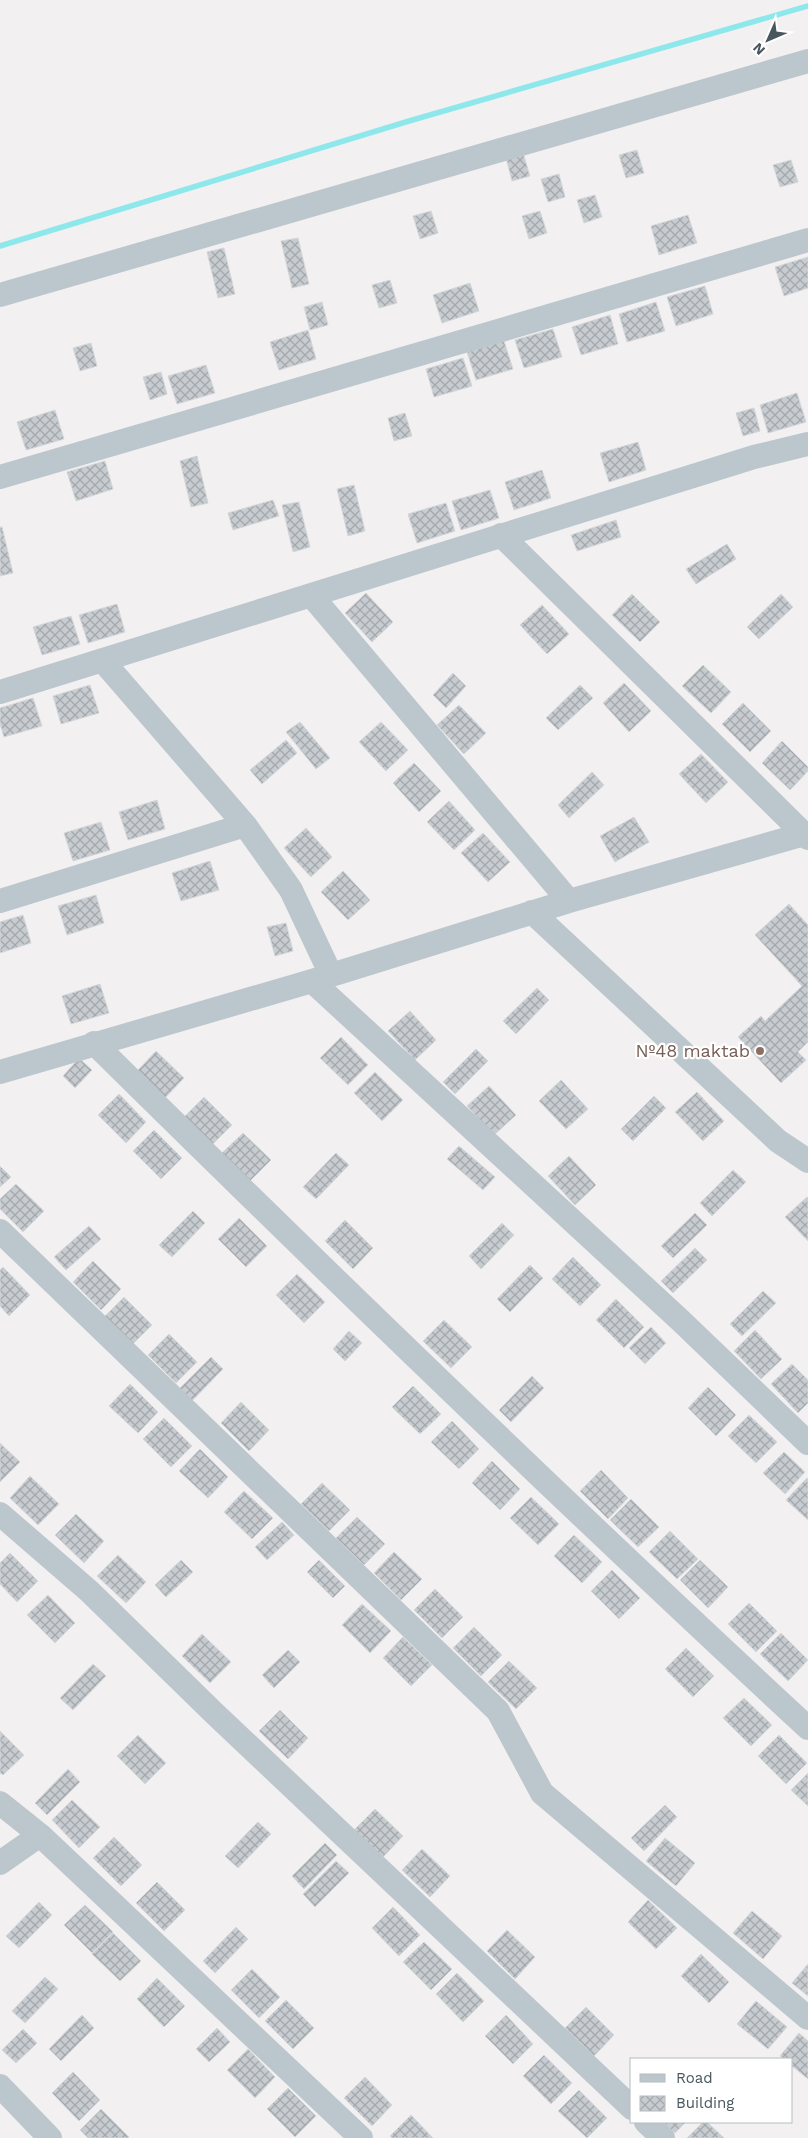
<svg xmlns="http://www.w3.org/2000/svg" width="808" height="2138" font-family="'Work Sans',sans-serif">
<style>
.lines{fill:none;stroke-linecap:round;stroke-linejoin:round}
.stream{stroke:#8ee8eb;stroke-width:5.5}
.building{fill:url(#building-cross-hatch);stroke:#d4d8db}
.minor{stroke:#bcc7cd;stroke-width:24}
.education-dot{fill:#8d6e63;stroke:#fff;stroke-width:2}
.labels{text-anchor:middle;stroke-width:4.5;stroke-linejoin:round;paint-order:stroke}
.education-label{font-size:18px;fill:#785e54;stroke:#fff;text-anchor:end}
</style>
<defs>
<pattern id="building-cross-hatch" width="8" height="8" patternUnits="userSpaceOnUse" patternTransform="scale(1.25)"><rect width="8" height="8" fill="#c7ccd0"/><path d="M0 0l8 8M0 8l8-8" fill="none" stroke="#a4a8ac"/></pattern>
</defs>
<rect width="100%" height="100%" fill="#f3f0f1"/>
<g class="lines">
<path class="stream" d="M0,246L409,121L808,6"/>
</g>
<path class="building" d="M637,150L644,173L626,178L619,155Z
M523,153L530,176L512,181L506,158Z
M791,160L798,182L780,187L773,165Z
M559,174L565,197L548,202L541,179Z
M595,195L602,217L584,223L577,200Z
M431,211L438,233L420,239L413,216Z
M540,211L547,233L529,239L522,216Z
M688,215L697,243L659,255L651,226Z
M298,238L309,284L292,288L281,241Z
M224,248L235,294L218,298L207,252Z
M808,257V288L784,296L775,267Z
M390,280L397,303L379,308L372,285Z
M470,283L479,311L442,323L433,295Z
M705,286L713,314L676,326L667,297Z
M322,302L328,325L310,330L304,307Z
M656,302L665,331L627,342L619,314Z
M610,315L618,344L581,355L572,327Z
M553,329L562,357L524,368L515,340Z
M308,330L316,359L279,370L270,342Z
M504,341L513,369L476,380L467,352Z
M91,343L97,366L80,371L73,348Z
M463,358L472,386L434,397L426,369Z
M206,365L215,393L177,404L168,376Z
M161,372L167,394L150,400L143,377Z
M797,393L806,422L768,433L760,405Z
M754,408L760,431L743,436L736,413Z
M55,410L64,439L26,450L17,422Z
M405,413L412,436L394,441L388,418Z
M638,442L646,470L609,482L600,453Z
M197,456L208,503L191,507L180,461Z
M105,461L113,489L76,501L67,472Z
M542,470L551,498L514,510L505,482Z
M354,485L365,531L348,536L337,489Z
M490,490L499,518L461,530L452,501Z
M273,500L279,516L233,530L228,513Z
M299,502L310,547L293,552L282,505Z
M446,503L455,531L417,543L408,514Z
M616,520L621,537L577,551L571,535Z
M0,527H2L13,573L0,576Z
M727,544L736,559L696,584L686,569Z
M366,593L393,622L372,642L345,613Z
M632,594L660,622L640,642L612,615Z
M781,594L793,607L759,639L747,627Z
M117,604L125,632L88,643L79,615Z
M542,605L569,634L547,654L520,625Z
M71,616L80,644L42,655L33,627Z
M703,665L731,692L711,713L682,686Z
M453,673L466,686L446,708L433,695Z
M624,683L651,711L629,732L603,703Z
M90,685L99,713L61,724L53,696Z
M580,685L593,698L558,730L546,718Z
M33,698L42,726L4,737L0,724V708Z
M743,703L771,731L750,752L722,724Z
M459,705L486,733L464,754L437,725Z
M300,722L330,758L316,769L286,732Z
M381,722L408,750L386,771L359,742Z
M286,740L297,753L262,784L250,770Z
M782,741L808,767V771L790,790L762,763Z
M701,754L728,782L706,803L679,774Z
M414,763L441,791L419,812L393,783Z
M592,772L604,785L569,818L558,805Z
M157,800L165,829L128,840L119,812Z
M449,801L475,830L454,850L427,822Z
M634,817L649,842L615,862L600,836Z
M101,822L110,850L73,861L64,833Z
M306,828L332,857L311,877L284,848Z
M483,833L510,862L488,882L461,853Z
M210,861L219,890L181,901L172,873Z
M343,871L370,900L348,920L321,892Z
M96,895L104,923L67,935L58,906Z
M789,904L808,925V1042L798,1052L806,1060L781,1083L738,1037L761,1016L765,1021L802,986L755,935Z
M23,915L31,943L0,953V922Z
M286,923L293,951L275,956L267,927Z
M100,984L109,1013L71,1024L62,996Z
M537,988L549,1000L516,1034L503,1021Z
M410,1011L436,1040L415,1060L388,1031Z
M341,1037L368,1065L348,1085L320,1058Z
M476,1049L488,1061L455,1094L443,1082Z
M156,1051L184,1078L164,1099L136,1072Z
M79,1058L92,1070L75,1088L63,1076Z
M375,1072L403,1100L382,1121L354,1093Z
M561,1080L588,1109L566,1129L539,1101Z
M489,1086L516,1115L494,1135L467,1106Z
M697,1092L724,1121L703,1141L675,1112Z
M119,1094L146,1122L126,1143L98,1115Z
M654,1096L666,1108L633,1141L621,1129Z
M204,1097L232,1125L211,1146L183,1118Z
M154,1130L182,1158L161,1179L133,1151Z
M243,1133L271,1160L250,1181L222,1153Z
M459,1146L495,1177L483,1190L447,1159Z
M336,1153L349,1165L316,1199L303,1187Z
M569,1156L596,1185L575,1205L548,1176Z
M0,1166L11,1177L0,1187Z
M733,1170L746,1182L712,1216L700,1203Z
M16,1184L44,1211L23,1232L0,1209V1199Z
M807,1197L808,1198V1241L785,1217Z
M193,1211L205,1223L172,1257L159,1245Z
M695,1213L707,1225L673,1258L661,1246Z
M239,1218L267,1246L246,1267L218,1239Z
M345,1220L373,1248L353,1269L325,1241Z
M502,1223L514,1235L481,1269L469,1256Z
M89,1226L101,1239L66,1270L54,1257Z
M695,1248L707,1260L673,1293L661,1281Z
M573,1257L601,1285L580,1306L552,1279Z
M93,1261L121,1289L101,1310L73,1282Z
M530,1265L543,1278L510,1312L497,1299Z
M3,1267L30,1295L9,1316L0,1306V1270Z
M297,1274L325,1302L304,1323L276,1295Z
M763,1291L776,1303L742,1336L730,1324Z
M124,1297L152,1325L131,1346L103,1318Z
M616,1299L644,1327L624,1348L596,1320Z
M444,1320L472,1347L451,1368L423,1341Z
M651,1327L666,1343L645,1364L629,1348Z
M755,1330L782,1359L761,1379L734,1351Z
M349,1331L362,1343L345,1361L333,1349Z
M169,1334L197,1362L176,1383L148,1355Z
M211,1357L223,1369L190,1403L178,1390Z
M792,1364L808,1380V1403L798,1413L771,1384Z
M532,1376L544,1388L511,1422L499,1410Z
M130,1384L158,1412L138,1433L109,1406Z
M413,1386L441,1414L420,1434L392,1407Z
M708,1387L736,1415L716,1436L688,1408Z
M241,1402L269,1430L249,1451L221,1423Z
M749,1415L777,1442L756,1463L728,1436Z
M164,1418L192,1446L171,1467L143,1439Z
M452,1421L479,1449L459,1469L431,1442Z
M0,1443L20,1462L0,1482Z
M200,1449L228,1477L208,1498L179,1471Z
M784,1452L805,1472L785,1494L763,1473Z
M492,1461L520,1489L500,1510L472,1483Z
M601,1470L628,1498L608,1519L580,1491Z
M30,1476L59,1504L38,1525L10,1498Z
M807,1478L808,1479V1520L786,1500Z
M322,1483L350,1510L329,1531L301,1504Z
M244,1491L273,1518L252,1539L224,1512Z
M531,1497L559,1524L538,1545L510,1518Z
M631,1499L659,1527L638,1547L610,1520Z
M76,1514L104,1541L84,1563L55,1535Z
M357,1517L385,1544L364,1565L336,1538Z
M282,1522L294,1535L267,1560L255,1547Z
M670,1531L698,1559L677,1579L649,1552Z
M574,1535L602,1562L582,1583L554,1556Z
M394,1552L422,1579L401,1600L374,1573Z
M10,1553L38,1581L17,1602L0,1584V1563Z
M118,1555L146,1582L126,1603L97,1576Z
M181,1560L193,1572L166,1597L155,1585Z
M319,1560L345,1586L333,1598L307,1572Z
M700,1560L728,1587L708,1608L680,1580Z
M612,1570L640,1598L619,1619L591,1591Z
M435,1589L463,1617L442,1638L414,1610Z
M48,1595L75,1623L55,1643L27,1615Z
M749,1603L777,1631L756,1652L728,1624Z
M362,1604L391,1631L370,1653L342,1625Z
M474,1627L502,1655L481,1676L453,1648Z
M781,1633L808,1660L788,1681L760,1654Z
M202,1634L231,1662L210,1683L182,1656Z
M403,1637L432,1665L411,1686L383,1658Z
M686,1648L714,1676L693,1697L665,1669Z
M288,1650L300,1662L274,1688L262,1675Z
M509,1661L537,1688L516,1709L488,1682Z
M93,1664L106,1676L73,1710L60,1698Z
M744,1698L772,1725L751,1746L723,1718Z
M280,1710L308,1738L288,1759L259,1731Z
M0,1731L24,1755L3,1775L0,1773Z
M138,1735L166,1763L145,1784L117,1756Z
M779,1735L807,1763L786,1784L758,1756Z
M68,1769L80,1782L47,1815L35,1803Z
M808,1773V1806L791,1790Z
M72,1800L100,1827L79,1848L52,1820Z
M665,1805L677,1817L644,1851L631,1838Z
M375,1809L403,1836L382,1858L354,1830Z
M258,1822L271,1834L238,1868L225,1856Z
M114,1837L142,1865L121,1886L93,1858Z
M665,1838L695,1863L676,1886L646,1861Z
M325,1843L337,1855L304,1889L292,1876Z
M422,1849L450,1876L430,1897L402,1870Z
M336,1861L349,1873L315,1907L303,1894Z
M157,1882L185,1910L164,1931L136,1903Z
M648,1900L677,1928L656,1949L628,1922Z
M39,1902L52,1915L19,1948L6,1936Z
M85,1905L113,1932L92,1953L64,1925Z
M393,1907L420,1935L399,1956L372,1928Z
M752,1911L782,1936L763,1959L733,1933Z
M236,1927L248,1939L215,1973L203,1961Z
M507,1930L535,1957L515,1979L487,1951Z
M113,1933L141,1961L120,1981L92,1954Z
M424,1942L452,1969L431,1990L403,1962Z
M701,1954L729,1982L709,2003L681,1976Z
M808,1964V1996L792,1983Z
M252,1969L280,1997L259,2018L231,1990Z
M457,1973L484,2001L463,2022L436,1994Z
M45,1977L58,1989L25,2023L12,2011Z
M157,1978L185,2006L164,2027L137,1999Z
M286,2000L314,2028L293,2049L265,2021Z
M756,2001L787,2027L768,2049L737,2024Z
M586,2007L614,2035L594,2056L565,2028Z
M82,2015L94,2028L61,2061L49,2049Z
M506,2015L533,2044L513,2064L485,2036Z
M217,2028L230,2042L209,2062L196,2049Z
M23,2029L37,2043L16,2063L2,2050Z
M799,2033L808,2041V2079L792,2066V2059H784L780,2056Z
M248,2049L275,2077L255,2098L227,2070Z
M544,2055L572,2083L551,2104L523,2076Z
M73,2072L100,2100L79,2121L52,2093Z
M365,2077L392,2105L372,2126L344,2098Z
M288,2088L316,2116L295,2137L267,2109Z
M579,2090L607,2118L587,2138L558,2111Z
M101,2109L129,2137L128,2138H88L80,2130Z
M411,2115L433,2138H392L390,2136Z
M663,2122H686L675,2133Z
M703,2122H707L724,2138H687Z"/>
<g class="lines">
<path class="minor" d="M0,295L808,61
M0,477L808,240
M501,535L808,838
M311,595L569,901
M102,660L245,825L291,890L331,975
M0,692L754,457L808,444
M0,901L245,825
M532,912L778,1141L808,1161
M312,981L680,1320L808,1443
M94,1043C329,1275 566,1504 808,1728
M0,1072L312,981L569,901L808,833
M0,1231L498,1711L542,1793L808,2018
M0,1514L89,1591L214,1713L632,2108
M0,1803L40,1835L361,2138
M0,1863L40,1835
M0,2086L50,2138
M646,2122L663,2138"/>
</g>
<circle class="education-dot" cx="760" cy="1051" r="5"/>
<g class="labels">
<g class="education-label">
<text x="750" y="1057">№48 maktab</text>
</g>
</g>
<rect x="630" y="2058" width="162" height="65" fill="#ffffff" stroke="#b6bcbe"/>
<rect x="640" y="2074" width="25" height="8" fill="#bcc7cd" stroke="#b6bcbe"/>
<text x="676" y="2083" font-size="15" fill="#48575d">Road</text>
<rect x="640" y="2096" width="25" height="15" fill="url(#building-cross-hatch)" stroke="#b6bcbe"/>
<text x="676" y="2108" font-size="15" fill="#48575d">Building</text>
<g transform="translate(768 40) rotate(225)" stroke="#ffffff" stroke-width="4" paint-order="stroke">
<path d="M0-4L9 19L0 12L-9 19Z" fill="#48575d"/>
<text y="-8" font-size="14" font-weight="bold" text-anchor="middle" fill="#48575d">N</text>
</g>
</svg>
